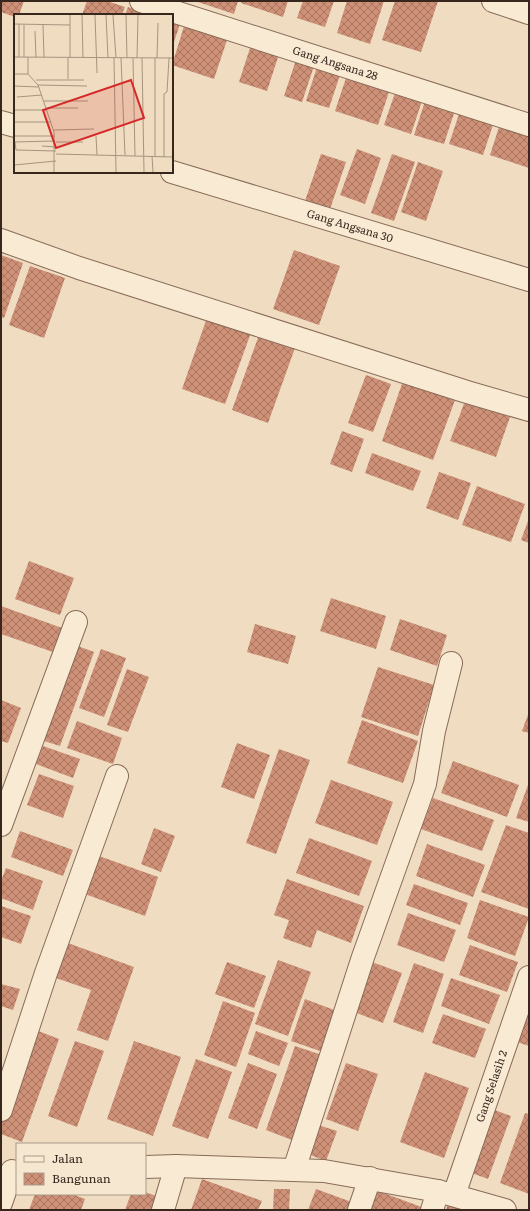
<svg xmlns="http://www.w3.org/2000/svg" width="530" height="1211" font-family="Literata,serif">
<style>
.building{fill:url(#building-cross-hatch)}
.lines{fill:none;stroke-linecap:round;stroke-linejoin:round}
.minor-casing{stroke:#886c58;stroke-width:24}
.minor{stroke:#f9ead4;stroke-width:22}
.labels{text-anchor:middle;stroke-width:3;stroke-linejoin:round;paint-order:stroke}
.street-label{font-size:11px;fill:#38271d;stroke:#f6e7d1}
.inset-road{fill:none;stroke:#a6947f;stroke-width:1}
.view{fill:#d62828;fill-opacity:0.15;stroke:#d62828;stroke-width:2}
.inset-edge{fill:none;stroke:#38271d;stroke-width:2}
</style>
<defs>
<pattern id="building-cross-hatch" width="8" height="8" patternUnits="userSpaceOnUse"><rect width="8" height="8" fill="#ce9076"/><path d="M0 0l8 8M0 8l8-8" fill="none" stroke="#a87660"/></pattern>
</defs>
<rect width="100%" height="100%" fill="#efdcc1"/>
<path class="building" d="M1,1H24L19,15H15V17L1,12Z
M87,1H107L125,7L122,15H82Z
M195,1H238L234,14Z
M242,1H288L283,17L241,3Z
M303,1H334L325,27L297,18Z
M347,1H384L370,44L337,33Z
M395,1H438L421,52L382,40Z
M128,7L151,15H125Z
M172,21L180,24L172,48Z
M185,23L228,37L214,79L172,65Z
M251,45L279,54L267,91L239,82Z
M297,57L315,63L302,102L284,96Z
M318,64L341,72L329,108L306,101Z
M347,75L390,89L378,125L335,111Z
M396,90L423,98L411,134L384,125Z
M426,98L456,107L444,144L414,135Z
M460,111L494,122L483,155L449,144Z
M500,124L529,133V168L490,155Z
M357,149L381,158L365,204L340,195Z
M321,154L346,162L330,209L305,201Z
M392,154L415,162L394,221L371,213Z
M418,162L443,171L426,221L401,212Z
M294,250L340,266L319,325L273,309Z
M1,255L23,263L4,318L1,317Z
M30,266L65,278L44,338L9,325Z
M208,315L252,330L225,404L182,389Z
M259,335L295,348L268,423L232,410Z
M366,375L391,384L373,432L348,423Z
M403,381L455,400L433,460L382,441Z
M465,401L510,417L496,457L450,441Z
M342,431L364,439L352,472L330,464Z
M372,453L421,471L413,491L365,473Z
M439,472L471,483L458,520L426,508Z
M477,486L525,504L511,542L462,525Z
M529,518V543L521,540Z
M29,561L74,578L60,615L15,599Z
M331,598L386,616L376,649L320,631Z
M1,606L62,628L53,652L1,634Z
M400,619L447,635L437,666L390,650Z
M255,624L296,636L288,664L247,652Z
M75,645L94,652L60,746L41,740Z
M101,649L126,658L104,717L79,708Z
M378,667L434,685L418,736L361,717Z
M127,669L149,677L128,732L107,725Z
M1,700L21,708L8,743L1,741Z
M529,712V733L522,731Z
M362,720L418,741L403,783L347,763Z
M77,721L122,738L113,764L67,748Z
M237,743L270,755L254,799L221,787Z
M43,746L80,759L73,778L36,764Z
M279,749L310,760L276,854L246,843Z
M453,761L519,785L507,817L441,793Z
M39,774L74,786L63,818L27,805Z
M331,780L393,802L377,845L315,823Z
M529,782V822L516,818Z
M433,798L494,820L482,851L421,829Z
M506,825L529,833V909L481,892Z
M154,828L175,836L161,872L141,864Z
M20,831L73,850L63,876L11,857Z
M309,838L372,861L359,896L296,873Z
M427,844L485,865L473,897L416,876Z
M99,856L158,877L145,916L85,894Z
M6,868L43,881L33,910L1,898V881Z
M287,879L364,906L351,943L317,930L311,948L283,938L289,920L274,915Z
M414,884L468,903L460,925L406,905Z
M480,900L529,917L515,956L467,938Z
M1,906L31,916L21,944L1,937Z
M408,913L456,930L444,962L397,945Z
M65,942L134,967L108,1041L77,1030L91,990L53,977Z
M470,945L518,962L507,992L459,975Z
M278,960L311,972L288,1036L255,1024Z
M227,962L266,976L254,1008L215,994Z
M372,962L402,973L383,1023L354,1012Z
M414,963L444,974L423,1033L393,1022Z
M451,978L500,995L489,1024L441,1006Z
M1,984L20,989L13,1010L1,1006Z
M305,999L337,1011L323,1052L291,1041Z
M223,1001L255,1013L236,1067L204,1055Z
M529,1008V1046L517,1042Z
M443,1014L486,1029L475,1058L432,1043Z
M33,1029L59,1039L22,1142L1,1134V1118Z
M256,1031L288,1043L279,1066L248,1054Z
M75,1041L104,1051L77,1127L48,1116Z
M134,1041L181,1057L153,1136L107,1119Z
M295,1046L322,1055L292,1140L266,1130Z
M196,1059L232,1072L208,1139L172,1126Z
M248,1063L277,1074L257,1129L228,1118Z
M346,1063L378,1074L358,1131L326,1119Z
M425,1072L469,1088L444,1158L400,1142Z
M492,1109L511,1116L488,1179L469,1172Z
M525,1113L529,1114V1194L500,1183Z
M318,1125L337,1131L326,1161L308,1154Z
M202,1179L262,1201L258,1210H191Z
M274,1189H290L289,1210H273Z
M316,1189L357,1204L355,1210H308Z
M378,1191L427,1209V1210H371Z
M145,1192L159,1197L154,1210H125L131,1194H145Z
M35,1194H72L85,1199L81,1210H29Z
M449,1200L480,1210H446Z"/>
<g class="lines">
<defs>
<g id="minor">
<path id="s1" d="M141,1L529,125"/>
<path d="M493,1L529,13"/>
<path d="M1,122L15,126"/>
<path id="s2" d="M172,172L529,280"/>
<path d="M1,240L79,268L467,392L529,410"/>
<path d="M1,825L76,622"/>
<path d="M1,1110L46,973L117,776"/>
<path d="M145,1167L176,1166L324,1171L438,1191L505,1210"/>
<path d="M294,1170L363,957L425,784L434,731L451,663"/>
<path id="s3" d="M454,1195L529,977"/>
<path d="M1,1203L12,1171"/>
<path d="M163,1210L176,1166"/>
<path d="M359,1210L370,1178"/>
<path d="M432,1210L438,1191"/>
</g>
</defs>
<use href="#minor" class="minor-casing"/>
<use href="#minor" class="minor"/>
</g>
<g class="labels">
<g class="street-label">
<text dy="4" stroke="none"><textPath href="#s1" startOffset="204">Gang Angsana 28</textPath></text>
<text dy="4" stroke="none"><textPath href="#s2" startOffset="186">Gang Angsana 30</textPath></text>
<text dy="4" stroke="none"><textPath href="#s3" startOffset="115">Gang Selasih 2</textPath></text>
</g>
</g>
<g transform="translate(14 14)">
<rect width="159" height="159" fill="#efdcc1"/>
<path class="inset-road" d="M68,1L69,44M81,1L83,59M92,1L94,44M99,1L102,44M112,1L113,44M0,10L56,11M5,10V43M29,11L30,43M21,17L22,43M0,43L159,44M10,43V11M14,43V60L24,71L40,118V158M54,44V65M56,44V1M100,44L102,158M107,44L111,141M119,44L121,142M123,44L124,1M128,44L130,158M143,44L144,9M0,60H14M22,66H70M24,71L73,72M0,72L25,73M3,83L28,81M30,87H74M32,94H64M0,96H33M0,108H37M40,116L80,115M0,122H41M82,122L83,141M0,128L41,127M1,128L2,136L42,137M42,128H69M28,132L42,133M42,140L159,143M138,142L139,158M141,142V44M150,143V80L153,78L155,44M0,151L42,147"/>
<path class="view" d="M117,66L130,104L42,134L29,96Z"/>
<rect width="159" height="159" class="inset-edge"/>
</g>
<rect width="530" height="1211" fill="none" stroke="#38271d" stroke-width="4"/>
<rect x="16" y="1143" width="130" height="52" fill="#f6e7d1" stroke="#aa9a89"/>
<rect x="24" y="1156" width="20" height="6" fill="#f9ead4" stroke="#aa9a89"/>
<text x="52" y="1163" font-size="12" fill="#38271d">Jalan</text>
<rect x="24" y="1173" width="20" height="12" fill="url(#building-cross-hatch)" stroke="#aa9a89"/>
<text x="52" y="1183" font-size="12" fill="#38271d">Bangunan</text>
</svg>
